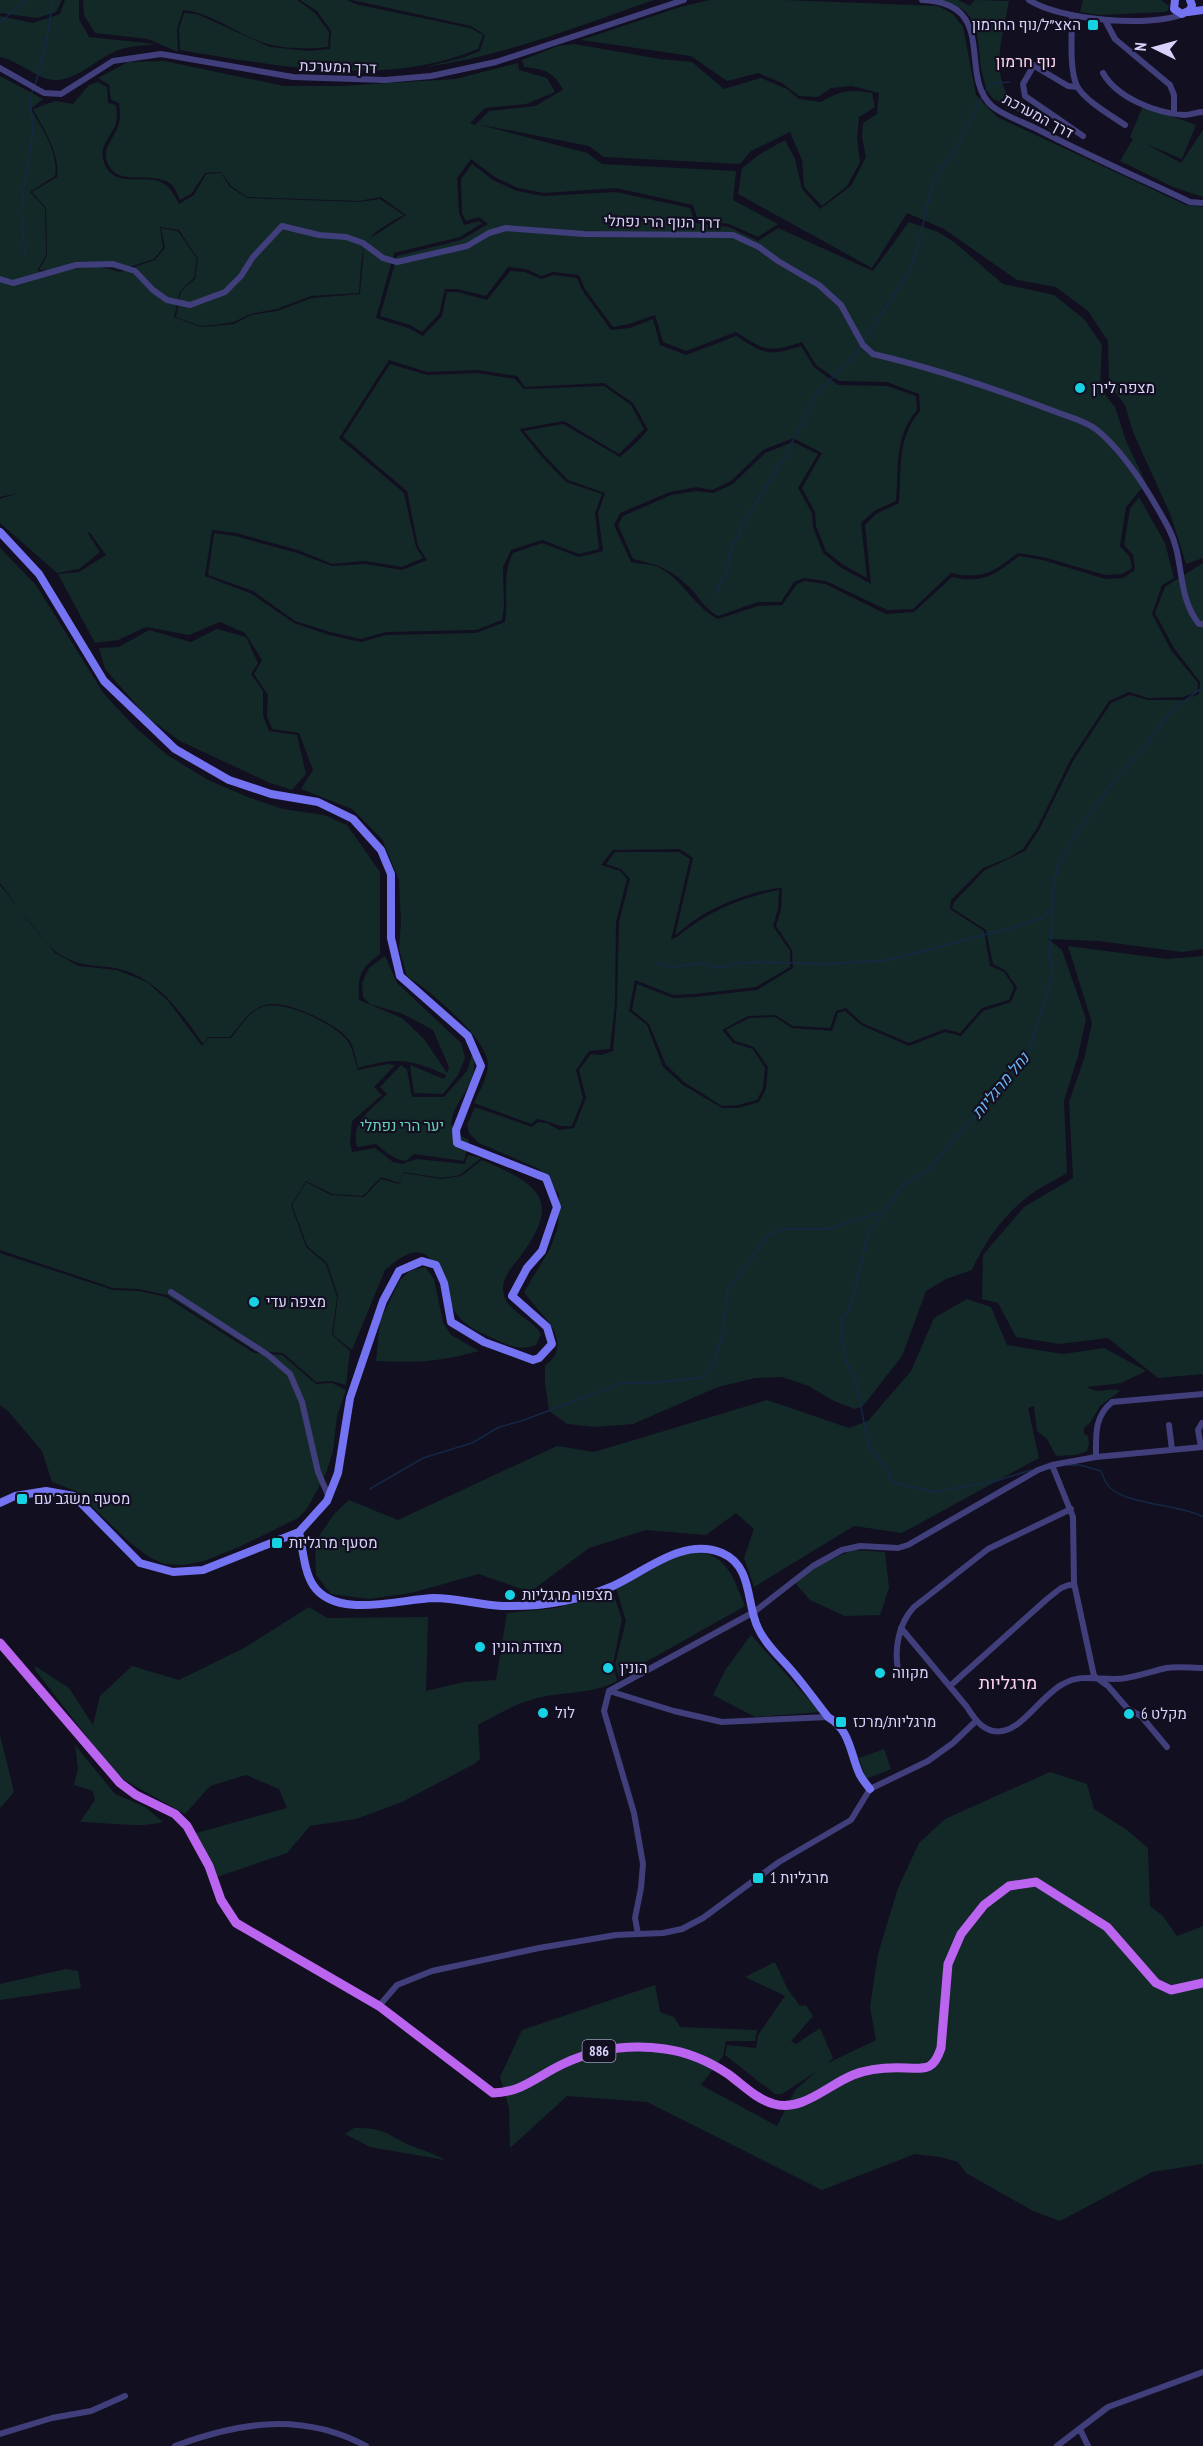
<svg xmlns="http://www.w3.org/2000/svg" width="1203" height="2446" font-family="'PT Sans Narrow',Heebo,sans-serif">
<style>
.green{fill:#132928;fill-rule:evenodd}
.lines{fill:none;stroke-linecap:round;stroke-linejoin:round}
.stream{stroke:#142845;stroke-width:1.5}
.street{stroke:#403f7b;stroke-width:6}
.secondary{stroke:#7473f1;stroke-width:8}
.primary{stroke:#ba64f0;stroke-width:9}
.poi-dot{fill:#16d2e3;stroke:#120f20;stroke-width:2}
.labels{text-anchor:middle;stroke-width:4.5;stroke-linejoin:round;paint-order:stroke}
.shield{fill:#120f20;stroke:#9c98b9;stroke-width:1.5}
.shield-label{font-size:14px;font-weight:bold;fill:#d7d3fb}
.poi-label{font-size:15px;fill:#d7d3fb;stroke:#120f20;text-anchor:start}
.street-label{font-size:15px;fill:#d7d3fb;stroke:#120f20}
.park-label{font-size:15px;fill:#66d3b6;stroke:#120f20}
.neighbourhood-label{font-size:16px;fill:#fbd4ed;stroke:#120f20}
.water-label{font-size:16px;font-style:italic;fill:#6bb5f1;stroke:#120f20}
.quarter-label{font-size:18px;fill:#fbd4ed;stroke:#120f20}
</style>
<rect width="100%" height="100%" fill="#120f20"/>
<path class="green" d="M0,0H62L56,12L37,18L0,13Z
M65,0H79V19L89,37L155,44C142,46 126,46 114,52C96,60 76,80 56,80C39,81 18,60 0,57V16L33,23L60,14Z
M83,0H297L315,13L329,32L328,47C310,49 289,49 271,45C240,37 214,13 183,10L177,29L178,52L148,39L95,33L84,15Z
M300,0H347L355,4L470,28L483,35L478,49C385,88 276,66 180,50L179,29L184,13L197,14L270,47L308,51L330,49L331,31L317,11Z
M352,0H654C579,26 504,56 425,67L462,58L480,51L485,35L471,26Z
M710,0H784L938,6L953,14L963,27L976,95L997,117L1186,205L1203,207V558L1186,564L1171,516L1133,432L1125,405L1109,385L1108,341L1088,311L1056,287L1017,280L944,229L907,213L872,268L738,194L742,168L760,154L785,140L795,159L802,189L820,209L851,186L866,157L862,137L863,123L877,114L879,93L852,86L831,88L818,97L799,96L782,83L758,73L727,81L691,56L581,40L680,7Z
M942,0H958L970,6L975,0L1009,1C1003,34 989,74 1013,103C1022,114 1047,126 1059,134L992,98L986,88L981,68L976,24L964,10Z
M1083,0H1161L1169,6L1168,11L1164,12L1100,15L1080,12Z
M574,44L660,59L692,62L724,89L761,78L787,89L799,99L821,102C841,90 850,89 872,93L875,107L859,117L857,139L860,162L847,186L822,206L804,187L802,160L790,132L751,151L740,164L604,157L589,146L477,124L587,153L602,164L736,171L733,200L778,224L758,237L729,224L698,220L693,205L616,188L544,193L518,188L495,177L471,159L457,178L459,213L464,225L479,221L482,223L460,237L394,253L376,318L408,328L423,336L442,316L447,292H457L487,300L510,271L525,272L541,279L554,275L577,278L582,290L611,330L630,328L653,319L660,345L686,355L736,336C765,354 768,357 801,346L814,367L838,385L887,386L916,396L917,410C894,437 899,468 896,501L874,511L861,523L867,578L842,564L826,551L816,526L815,512L802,488L822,453L793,438L763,450L731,481L712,490L697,487L670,492L620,513L614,525L631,562C640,564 652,564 660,568C684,581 694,607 718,619L758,606L782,605L797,584L805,581L825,584L886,614L914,612L952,577C983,584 995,575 1019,556L1043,560L1105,579L1123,578L1135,570L1133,555L1124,545L1130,509L1139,497L1165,543L1174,578L1162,585L1152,614L1171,650L1198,683L1197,692L1183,697L1148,698L1129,692L1109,701L1071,759L1037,828L1023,849L1008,858L983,868L951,900L950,909L984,931L990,966L1004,972L1014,987L1009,1000L982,1008L960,1033L945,1029L909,1043L862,1023L846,1008L836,1011L830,1028L793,1026L775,1015L748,1016L722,1030L733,1043L753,1049L765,1068L763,1088L757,1100L738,1105L722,1106L684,1082L666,1065L649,1024L632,1010L637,984L673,998L695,997L757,990L793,968L792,950L776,926L781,910L782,888C758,889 719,904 698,918C689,923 683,930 675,935L693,858L680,849L613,850L601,865L620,871L627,879L616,922L615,1004L610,1049L589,1051L576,1070L583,1098L572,1126C558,1128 551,1121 537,1119L531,1124L474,1103C479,1092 488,1077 488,1064C487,1038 429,990 407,976L399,949L401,923L399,880L382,839L352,809L301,789L313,770L299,733L272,729L267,716L268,695L254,674L262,660L245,633L220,622L189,635L146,627L118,640L95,643L58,574L79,572L106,555L90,533L87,532L100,552L79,569L57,573L0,523V499L19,493L0,497V76L43,99L31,109C42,129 59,152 55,176L30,192L45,208L46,255L37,271L50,272L98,266L120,272L155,260L165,248L161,228L178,231L197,259L194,278L180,291L174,317L200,327L214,326L234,324L251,315L277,311L312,298L360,294L364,249L369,239L406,215L381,197L359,201L247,197L231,186L221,172L205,173L192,193L180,200C178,196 176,191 174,187C157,168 122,188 109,166C100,150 113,140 118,127C121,118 120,112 119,103L111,100L109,85L98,78L128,62L164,61L284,86H341L455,79L518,63L519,70L547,78L555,92L526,104L485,108L470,123L475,125L489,111L535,106L563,90C554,72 544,69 524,67L522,60L558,46ZM389,360L427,372L478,370L517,376L525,387L604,383L633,403L648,430L636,443L620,457L563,424L524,431L544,455L568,480L605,493L598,513L603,551L579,557L542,543L513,553C501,577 509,595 505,622L476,633L386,635L361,642L329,635L294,623L252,594L205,576L212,530L236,533L298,550L332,564L365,561L402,567L423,558L416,547L404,493L339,438Z
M98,82L107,87L108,103L116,105C117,113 118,121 114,128C107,142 97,149 106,167C116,186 142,176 158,181C169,184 174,195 179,204L194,195L206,174L221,173L230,187L247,198L359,202L380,199L404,215C358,239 363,244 359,293L311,296L277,309L250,314L234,322L214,325L200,326L176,317L181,291L195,279L198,259L179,230L160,227L163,248L154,259L120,270L99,264L50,271L39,270L47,255L46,208L32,192L57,177C60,153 44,130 33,109L55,101L73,104L89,85Z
M1143,106L1196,125L1182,159L1146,144L1181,163L1203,130V197L1173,187L1120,161L1133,139L1130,137Z
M472,164L493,180L517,191L543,196L616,192L690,208L695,223L729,227L758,241L778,228L873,271L909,222L938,232L954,242L1003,284L1054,295L1084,319L1102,345L1100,388L1115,407L1126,441L1146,483L1126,507L1120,546L1130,557L1132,568L1122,574L1105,575L1043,557L1018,553C993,572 983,580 951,573L913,609L887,610L826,581L804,578L794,582L781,602H758L718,616C701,606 701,598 688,586C671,569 656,564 633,559L618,525L623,516L671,495L697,491L713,493L733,484L765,453L793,442L818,454L798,488L812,513L813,527L823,553L840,567L871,584L865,525L876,514L899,503C902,469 896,439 920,411L919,394L887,382L839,381L816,365L802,342C768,353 766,351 736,332L686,351L663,342L655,315L629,324L613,327L585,289L579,275L553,272L541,276L526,269L508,267L486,296L457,289H445L439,314L422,332L410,325L380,316L397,256L461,240L488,224L479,217L466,221L462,213L461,179Z
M390,364L427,375L478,373L515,379L524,389L604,386L631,405L644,429L619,454L564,421L519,429L542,457L566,482L602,494L595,513L599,549L579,554L542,540L511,550L503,567L504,607L502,620L476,630L386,632L361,639L330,632L295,621L253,591L208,575L214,533L235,536L297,553L332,566L365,564L402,570L427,560L418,546L407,491L343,437Z
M0,548L36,585L104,694L137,729L166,754L208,780L250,798L283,809L324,815L347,825L380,872V954C360,969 358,974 359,1000L402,1018L424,1039L447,1073L449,1067L433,1030L403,1014L370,1004L363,997L362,983L369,968L385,956L397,983L461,1043L465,1058L458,1075L443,1094L414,1093L410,1065L444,1079L446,1075C411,1059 396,1057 358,1068C356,1060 354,1048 350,1041C338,1024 286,999 265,1005C250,1009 240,1025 230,1037H209L203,1044C182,1013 155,975 115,968C90,964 83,968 59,954C45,945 12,899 0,883Z
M1203,563V949L1182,952L1099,941L1048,939L1062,950L1086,1019L1078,1056L1064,1101L1067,1173C1054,1181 1038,1188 1026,1198C1003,1216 984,1243 972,1270L946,1279L926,1291L902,1356L863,1406L855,1409L834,1401L809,1386L782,1377L755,1378L718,1387L633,1424L596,1427L567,1424L549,1411L545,1383V1366C548,1363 553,1359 555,1355C566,1330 535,1310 524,1292L550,1249L558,1227L559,1194L539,1169L479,1143L469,1133L467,1125L475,1107L532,1127L538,1122L547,1123L559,1130L574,1128L586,1098L579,1070L591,1054L601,1055L613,1051L617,1004L619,922L630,879L621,869L606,864L615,852H679L690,859L671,940C681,935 689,927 699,921C719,907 755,894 779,890L778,909L773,926L790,951V967L756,987L695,994L673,995L635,980L629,1011L647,1025L663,1067L683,1085L722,1108H738L759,1102L766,1089L768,1067L754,1047L735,1041L726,1030L749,1018L775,1017L792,1028L832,1031L838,1013L845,1011L861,1025L909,1046L945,1032L961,1036L983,1011L1011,1002L1017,987L1005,970L993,964L986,930L952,908L954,902L985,870L1025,851L1039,830L1073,761L1111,703L1130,695L1148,700H1184L1199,694L1200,682L1174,648L1155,613L1165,587Z
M217,629L246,637L258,663L251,674L263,691V716L269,731L297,735L306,774L292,790L270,783L180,741L147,717L105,669L99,648L119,647L149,630L191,642Z
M0,885L55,953L79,966L117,970L147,982L168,1001L202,1046L209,1038H231C240,1027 250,1010 265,1006C286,1001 338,1025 349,1043C353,1050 355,1062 358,1070L387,1064L395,1065L374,1087L382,1095L352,1121L350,1143L352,1152L375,1148L393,1162L402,1164L417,1159L465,1164L468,1155L481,1158L460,1175L441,1178L404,1172L399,1183L381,1177L363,1196L332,1194L306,1181L291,1205L306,1247L326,1264L337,1297L332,1335L350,1351L346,1385L332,1381L316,1382L283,1353L255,1351L167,1295L139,1289L113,1288L0,1250Z
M1068,946L1167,959L1203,956V1374L1158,1378L1108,1338L1059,1344L1016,1337L998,1303L982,1299L983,1255L1024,1207L1073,1178L1069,1102L1084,1059L1092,1023Z
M473,1051C480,1088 454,1096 451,1124L461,1136L469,1140L464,1161L414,1154L406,1161C393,1160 385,1151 376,1144L357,1147C351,1121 370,1111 387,1094L380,1087L401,1065L407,1070L412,1097H444L467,1071Z
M482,1160C540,1185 563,1200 519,1258C510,1269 500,1281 504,1295C507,1311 532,1319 541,1334L536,1345C522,1351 510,1346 497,1340C481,1333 465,1327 455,1312C436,1283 438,1222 385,1270L352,1350L333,1335L338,1296L327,1263L307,1246L292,1205L306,1182L331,1195L364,1197L381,1179L399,1184L404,1173L441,1179L461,1176Z
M0,1253L113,1290L139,1291L166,1297L254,1353L282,1355L316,1384L332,1383L346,1390L337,1416L333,1451L326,1473L307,1509L298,1518L239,1547L204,1561L184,1565L164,1564L149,1557L128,1541L76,1491L52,1482L42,1451L8,1411L0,1405Z
M425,1267L434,1279L443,1322L451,1335L479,1351C438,1362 417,1363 376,1361L380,1321L400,1280L410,1271Z
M967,1299L991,1307L1007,1345L1063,1354L1104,1348L1146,1371L1121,1383L1087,1387C1101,1396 1107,1386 1120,1391L1100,1406L1090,1423L1084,1428V1434L1088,1436L1089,1444L1087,1451L1076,1455L1056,1456L1047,1439L1037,1431L1034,1406L1028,1408L1039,1458L902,1533L854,1526L754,1587L744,1558L754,1529L736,1513L706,1535L646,1530L589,1548L530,1592L479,1574L411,1593L369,1599L331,1594L316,1575L315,1542L334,1514L349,1500L398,1520L557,1446L594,1452L767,1400L849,1428L868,1421L911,1371L934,1318Z
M853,1550L885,1552L889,1588L880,1615L845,1616L810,1600L795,1583L813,1568Z
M700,1552C730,1558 734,1581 745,1606L619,1677L615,1664L626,1621L616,1588C643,1573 669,1554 700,1552Z
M613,1593L622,1619L613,1664L617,1681C592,1695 561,1691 534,1699C514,1704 495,1716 478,1725L480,1759L474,1764L402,1802L356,1819L310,1826L287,1853L217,1877L196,1833L287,1808L279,1789L246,1775L210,1786L185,1814L126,1781L112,1769L36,1671L35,1666L69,1688L93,1725L100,1696L132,1666L179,1680L244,1648L309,1607L327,1618L428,1617L426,1691L464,1682L496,1680L507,1613L556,1608Z
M751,1635L820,1712L755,1717L713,1695L726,1669Z
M0,1735L14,1792L0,1808Z
M75,1745L115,1794L145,1807L163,1822C136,1829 108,1822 80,1822L95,1800L93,1791L74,1785L78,1768Z
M884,1749L891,1769L866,1779L859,1758Z
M1050,1772L1087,1784L1094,1809L1127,1830L1148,1848L1150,1906L1163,1916L1177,1936L1203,1926V2164L1152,2172L1060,2221L1033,2211L966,2173L958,2162L940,2157L915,2154L822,2190L647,2102L567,2096L510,2148L509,2108L500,2077L522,2030L655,1985L660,2012L674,2017L680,2027L757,2030L755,2041H726L723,2056L701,2085L777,2126L795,2090L817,2071L782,2094H775L725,2055L727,2045L756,2048L758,2035L785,1996L745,1977L775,1962L787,1988L800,2006L806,2005L813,2016L791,2041L796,2044L820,2028L833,2058L828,2063L876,2040L870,2007L878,1954L898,1888L919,1843L945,1819Z
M66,1969L78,1971L81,1988L0,2000V1984Z
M354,2128C384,2128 385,2133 409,2145C421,2150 434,2153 445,2160L370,2147L345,2134Z"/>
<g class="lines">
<path class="stream" d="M0,22L27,0
M35,85C44,57 50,29 52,0
M986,91L990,84L1009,82
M25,255L21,210L31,144L33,128L30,99L33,89
M863,342L909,272L917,249L932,186L941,169L955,151L982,98
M715,593L726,574L732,547L744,522L784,458L816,394L855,355L860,346
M657,963L673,967L700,963L718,968L738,963L765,962L824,964L889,960L1014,927L1042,918L1052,908
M1068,1465H1080L1101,1471C1103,1475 1104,1480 1107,1484C1119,1505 1182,1504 1203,1517
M1031,1470L996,1481L935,1492L893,1483L887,1469L869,1447L855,1377L847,1364L842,1337V1318L849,1310L855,1290L868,1234L903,1185L929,1169L1029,1053L1052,976L1050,954L1053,887L1058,866L1075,835L1116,778L1139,754L1171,711L1203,687
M370,1489L423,1458L472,1443L499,1427L524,1420L622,1383H650L704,1377L714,1363L723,1331L728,1290L767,1237L780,1229H828L879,1213"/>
<path class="street" d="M922,0C1000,3 957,75 992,106C1004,116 1023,122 1037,129C1087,155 1139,178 1190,202L1203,203
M1029,0C1059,20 1151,28 1183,14
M1072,15C1072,34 1069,70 1077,86C1084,100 1112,116 1125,125
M1105,20L1115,39L1170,85L1174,95V112
M1031,64L1068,86L1077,87
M1034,65L1023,84L1025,96L1083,136
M0,68L44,93L61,94L113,61L161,54L293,77L385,80L431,76L496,62L684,0
M1103,73C1117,98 1156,113 1184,115C1191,115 1197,112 1203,112
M0,279L13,283L76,265L113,264L135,271L153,290L167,300L190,305L225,292L241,276L253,257L282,226L319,235L346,237L363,243L383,258L397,262L467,246L489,233L506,228L584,234L733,235L759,247L778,261L819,285L841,305L863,345L873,354C933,368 993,388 1051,410C1065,416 1085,420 1097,430C1125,453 1152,497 1169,529C1185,560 1176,595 1199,624H1203
M171,1292L268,1355L290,1374L302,1402L318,1472L329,1497
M1169,1425L1172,1450
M1201,1447L1198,1430L1202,1423
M1096,1457C1096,1435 1094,1417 1112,1402L1203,1394
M1052,1465L1073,1517L1074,1583L1094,1676L1108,1686L1128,1709L1141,1716L1167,1747
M901,1628L967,1707C975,1720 985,1734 1002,1731C1022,1729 1043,1694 1063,1684C1083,1672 1105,1682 1126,1678C1140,1676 1153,1671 1166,1668C1178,1666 1191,1668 1203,1668
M898,1670C894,1648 899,1623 914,1607L988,1549L1071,1509
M950,1686L1047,1599L1061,1588L1074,1583
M609,1691L674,1711L722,1722L828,1717
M976,1721L953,1743L928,1761L870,1789L851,1820L779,1862L703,1918L682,1929L663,1933L638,1934L635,1918L641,1888L643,1864L634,1813L604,1711L609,1691L754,1612L813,1566L842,1550L860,1546L898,1548L908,1545L1038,1470L1052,1465L1096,1457L1203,1447
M379,2006L397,1985L432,1971L539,1948L616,1935L638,1934
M1080,2429L1088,2446
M0,2434L52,2418L91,2411L125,2396
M175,2446C240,2422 302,2412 366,2446
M1057,2446L1108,2407L1203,2372"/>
<path class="secondary" d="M1175,0L1174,9L1182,14L1190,10L1192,5L1190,0
M1188,12L1203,10
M0,532L39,574L104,681L175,749L229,780L271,794L318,802L353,819L381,850L391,874V938L400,976L468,1036L481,1066L456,1130L457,1143L546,1178L557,1207L542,1251L527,1268L512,1296L547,1327L552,1344L539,1358L533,1360L484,1342L451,1322L444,1283L436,1265L422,1261L399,1271L383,1301L350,1398L338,1473L327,1501L299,1532L203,1570L173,1572L140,1563L74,1496L46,1491L15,1496L0,1503
M299,1532C303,1549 304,1571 313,1585C336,1620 400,1599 434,1598C457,1598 479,1605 502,1606C539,1607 578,1601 613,1586C646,1571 683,1537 722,1553C753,1566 746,1604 758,1628C765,1644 781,1658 792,1671C805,1686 816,1702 828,1717C850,1730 850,1752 859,1773C861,1778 866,1784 870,1789"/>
<path class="primary" d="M0,1643L120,1783L136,1795L175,1814L187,1826L209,1866L221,1900L236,1923L379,2006L493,2093C521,2093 539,2075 563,2064C595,2049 630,2044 665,2049C687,2052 710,2062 728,2074C743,2085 756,2099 774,2104C802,2112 828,2085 853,2075C870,2068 889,2067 907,2068C928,2069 934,2069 941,2048L948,1964L961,1934L984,1905L1009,1886L1036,1882L1107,1927L1156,1983L1171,1990L1203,1983"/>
</g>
<g class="poi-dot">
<rect x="1087" y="19" width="12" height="12" rx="3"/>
<circle cx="1080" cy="388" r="6"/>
<circle cx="254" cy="1302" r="6"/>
<rect x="16" y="1493" width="12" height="12" rx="3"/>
<rect x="271" y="1537" width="12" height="12" rx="3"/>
<circle cx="510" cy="1595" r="6"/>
<circle cx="480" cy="1647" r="6"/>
<circle cx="608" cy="1668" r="6"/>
<circle cx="880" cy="1673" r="6"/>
<circle cx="543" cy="1713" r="6"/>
<circle cx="1129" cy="1714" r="6"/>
<rect x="835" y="1716" width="12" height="12" rx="3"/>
<rect x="752" y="1872" width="12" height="12" rx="3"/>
</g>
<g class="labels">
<rect class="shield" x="582.5" y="2040" width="33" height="22" rx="4.5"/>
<g class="shield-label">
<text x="599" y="2056">886</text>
</g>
<g class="poi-label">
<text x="1081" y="30" text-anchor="end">האצ״ל/נוף החרמון</text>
<text x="1092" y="393">מצפה לירן</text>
<text x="266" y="1307">מצפה עדי</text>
<text x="34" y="1504">מסעף משגב עם</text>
<text x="289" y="1548">מסעף מרגליות</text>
<text x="522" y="1600">מצפור מרגליות</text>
<text x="492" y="1652">מצודת הונין</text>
<text x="620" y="1673">הונין</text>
<text x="892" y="1678">מקווה</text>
<text x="555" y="1718">לול</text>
<text x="1141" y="1719">מקלט 6</text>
<text x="853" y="1727">מרגליות/מרכז</text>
<text x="770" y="1883">מרגליות 1</text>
</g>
<g class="street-label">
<text transform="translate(338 67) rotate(2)" y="5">דרך המערכת</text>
<text transform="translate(1038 116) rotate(28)" y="5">דרך המערכת</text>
<text transform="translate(662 222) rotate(1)" y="5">דרך הנוף הרי נפתלי</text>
</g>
<g class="park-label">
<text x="402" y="1131">יער הרי נפתלי</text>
</g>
<g class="neighbourhood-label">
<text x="1026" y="67">נוף חרמון</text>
</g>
<g class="water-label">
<text transform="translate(1000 1085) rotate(-50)" y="6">נחל מרגליות</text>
</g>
<g class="quarter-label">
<text x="1008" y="1689">מרגליות</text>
</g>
</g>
<g transform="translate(1155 48) rotate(275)" stroke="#120f20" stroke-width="4.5" paint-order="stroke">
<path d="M0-4.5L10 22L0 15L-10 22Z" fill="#d7d3fb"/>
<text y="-9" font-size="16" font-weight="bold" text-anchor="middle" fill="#d7d3fb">N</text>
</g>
</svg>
